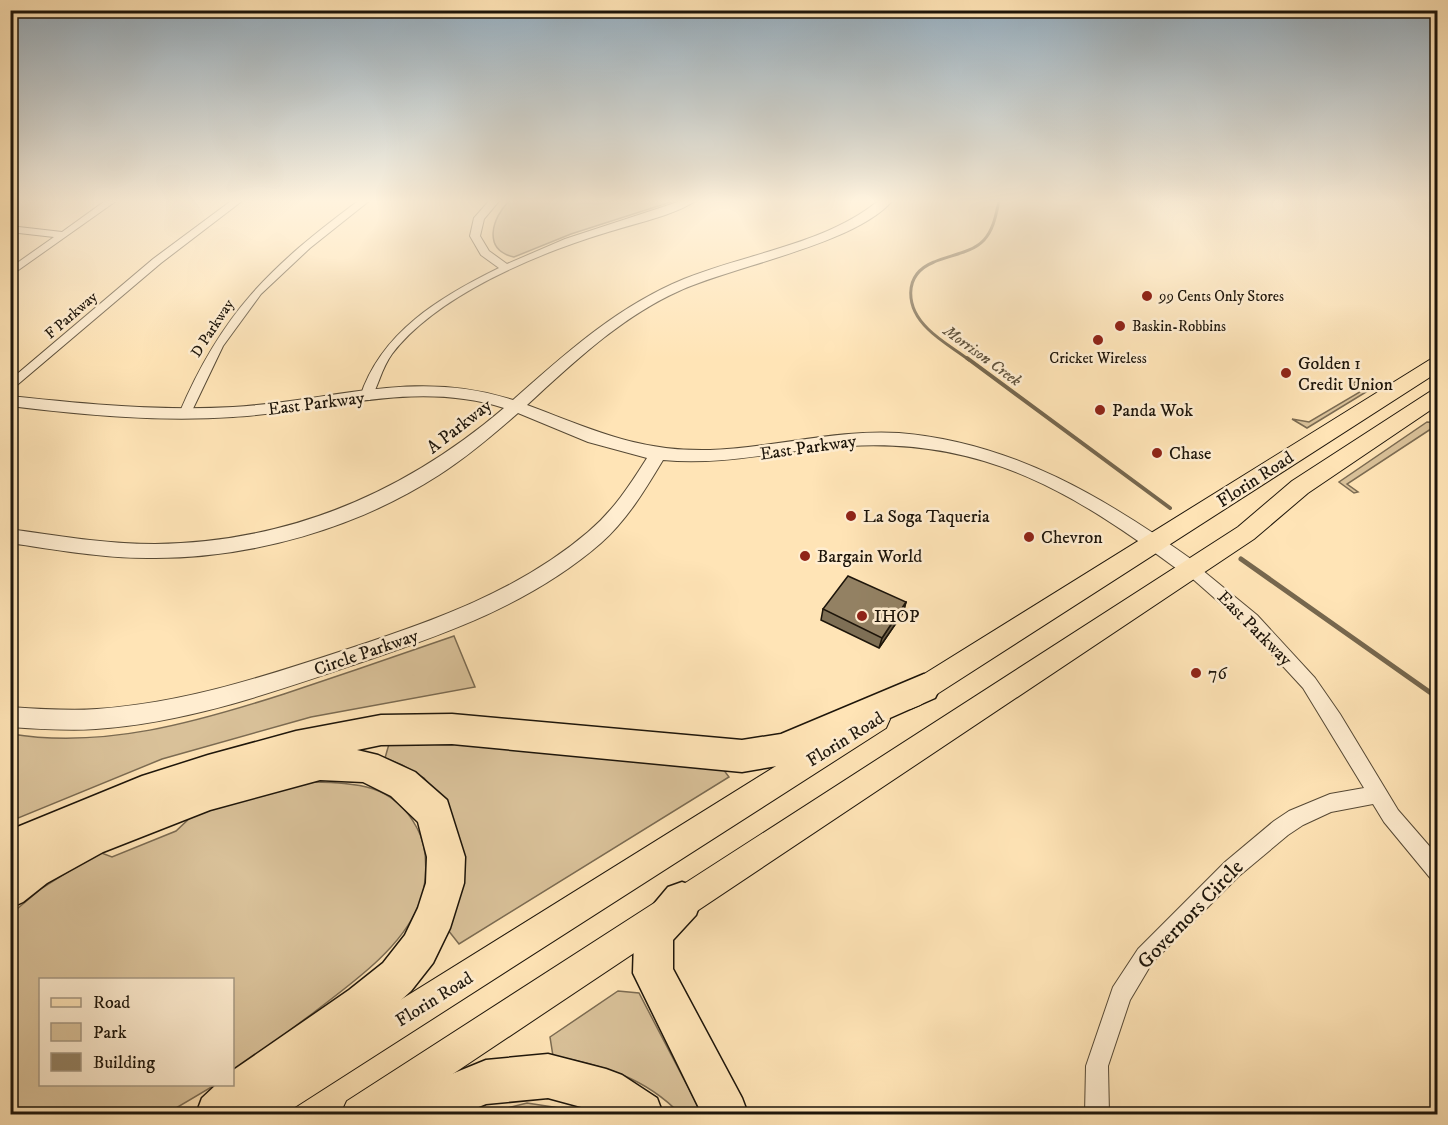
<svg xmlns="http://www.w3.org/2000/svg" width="1448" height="1125" font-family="'IM FELL DW Pica',serif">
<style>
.green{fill:#d9c199;stroke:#7b6b52;stroke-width:1.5}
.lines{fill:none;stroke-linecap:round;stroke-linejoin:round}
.stream-far2{stroke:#76674e;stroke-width:3}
.stream-far1{stroke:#76674e;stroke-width:4}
.stream{stroke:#76674e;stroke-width:5}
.minor-casing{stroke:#564935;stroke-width:2}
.tertiary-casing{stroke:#564935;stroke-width:2}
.primary-casing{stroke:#1d150a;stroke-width:2}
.motorway-casing{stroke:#1d150a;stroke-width:3}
.minor{fill:#ffedd0;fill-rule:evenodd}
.tertiary{fill:#ffedd0;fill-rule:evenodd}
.primary{fill:#ffe4b6;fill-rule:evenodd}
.motorway{fill:#ffe4b6;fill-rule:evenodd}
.wall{fill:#7e6f55;stroke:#1d150a;stroke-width:1.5}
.shaded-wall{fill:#675a45;stroke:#1d150a;stroke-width:1.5}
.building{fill:#938163;stroke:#1d150a;stroke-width:1.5}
.poi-dot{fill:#8f2418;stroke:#ffedd0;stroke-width:2}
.labels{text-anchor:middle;stroke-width:5;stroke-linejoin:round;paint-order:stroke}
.far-poi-label{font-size:15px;fill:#1d150a;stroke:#ffedd0;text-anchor:start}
.far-street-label{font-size:15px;fill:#1d150a;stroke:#ffedd0}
.far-water-label{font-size:16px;font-style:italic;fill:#60533d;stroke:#ffedd0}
.poi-label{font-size:18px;fill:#1d150a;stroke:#ffedd0;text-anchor:start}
.street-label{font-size:18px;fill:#1d150a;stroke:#ffedd0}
.near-street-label{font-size:21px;fill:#1d150a;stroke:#ffedd0}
</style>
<rect width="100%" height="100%" fill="#ffe4b6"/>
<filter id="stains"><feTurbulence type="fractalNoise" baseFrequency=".00333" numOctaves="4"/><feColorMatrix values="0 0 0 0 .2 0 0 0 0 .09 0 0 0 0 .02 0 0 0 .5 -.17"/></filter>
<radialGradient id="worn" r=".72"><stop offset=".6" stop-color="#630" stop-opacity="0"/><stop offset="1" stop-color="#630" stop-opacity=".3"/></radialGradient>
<path class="green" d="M509,201H674L571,234L514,257C482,250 492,218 509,201Z
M1357,381L1371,389L1307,428L1292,419L1309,422L1365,389L1351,384Z
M1427,422L1437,423V425L1347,484L1358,492L1354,493L1339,482Z
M454,636L475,687L311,717L162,759L11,821V734C104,749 197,722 284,694C341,675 397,656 454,636Z
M427,742L480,744L720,765L729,777L459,944L444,925L443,802L424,778L402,765L385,758L389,744Z
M307,782C354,783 393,782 417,828C429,849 428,885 418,907C399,951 349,985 313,1013C286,1033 259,1054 233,1074L232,980H40V1084L215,1085L166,1114H11V914L42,888L99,852L112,857L176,831L193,815L259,793Z
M618,991L639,993L702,1114H680C646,1078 600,1064 553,1056L550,1037Z
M527,1103L566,1109L575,1114H483Z"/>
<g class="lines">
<path class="stream-far2" d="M969,360C956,350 940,341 928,329C906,308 902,275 934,262C950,255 972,253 984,240C994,229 996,214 999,201"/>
<path class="stream-far1" d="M967,358L1170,508"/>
<path class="stream" d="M1241,559L1438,698"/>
<defs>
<path id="minor" d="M105,201H116L10,276V268L54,237L10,232V226L62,232Z
M231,201H242L161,263L10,391V380L153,259Z
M358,201H369L310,248L261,294L223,346L189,417H181L179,414C222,312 271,266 358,201Z
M489,201H499L484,219L480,236L489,251L507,264L565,239L681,201H695C676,215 629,225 605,233C536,254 436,296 392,354C381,369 379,385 370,400H362L360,397C381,332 440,297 499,268L481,255L470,236L474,218Z
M1191,563L1196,565L1257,615L1315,678L1340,714L1398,810L1438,856V882L1431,879L1384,822L1373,804L1331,812L1303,825L1288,835L1239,876L1152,963L1130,1000L1108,1066L1109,1114H1085L1086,1066L1113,987L1138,949L1225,862L1274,821L1289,811L1330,794L1364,788L1303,688L1245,625L1186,573L1183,569L1186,565Z"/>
<path id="tertiary" d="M878,201H892C855,244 734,266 679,291C621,317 574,362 527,405C592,429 638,452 710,450C773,448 836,429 899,433C1013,442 1107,499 1198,564L1201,569L1198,574L1191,577L1184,574C1077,495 988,438 849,446C786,449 727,466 663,460C645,490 627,520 601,543C531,604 445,634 359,663C274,692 187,723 96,729C68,731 39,729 10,727V707C39,709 68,711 97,709C184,703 266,676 348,649C433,621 519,591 588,532C613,511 630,485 647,458L588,442L518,413C493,435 467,457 439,475C357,528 253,558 155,558C107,559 58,550 10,543V529C58,536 107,544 155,544C289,542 403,494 504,408C415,379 323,412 233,417C159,422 84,415 10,406V396C84,404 159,411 233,407C332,401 415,368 513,400C566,353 618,306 684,279C745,254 826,244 878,201Z"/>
<path id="primary" d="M1438,357V372L920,705L910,709L900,705L896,697L900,689L1431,359Z
M1438,389V405L1308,493L1254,539L393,1114H341L347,1101L1238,527L1292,481L1431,391Z
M876,707L886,710L890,719L886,728L284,1114H232L238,1101L866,710Z"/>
<path id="motorway" d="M924,674L935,678L940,688L935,698L795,760L783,765L742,772L452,744L381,745L357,750L378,755L415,772L447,800L465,857L464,883L450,928L433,963L411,991L379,1020L250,1114H196L202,1098L217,1084H232V1071L349,990L383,963L405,935L418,908L426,883L427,857L418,822L391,796L363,782L320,780L210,810L103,852L47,883L23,902L10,908V830L142,776L208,755L296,731L381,715L452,714L742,740L781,734Z
M682,882L696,887L701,901L696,915L673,940V969L742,1098L748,1114H702L633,973L634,940L642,918L668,887Z
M548,1054L606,1069L622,1075L657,1098L663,1114H602L596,1111L548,1098L486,1104L461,1114H387L393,1098L486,1060Z"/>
</defs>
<use href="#minor" class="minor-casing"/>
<use href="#tertiary" class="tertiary-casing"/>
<use href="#primary" class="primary-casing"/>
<use href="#motorway" class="motorway-casing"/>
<use href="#minor" class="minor"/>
<use href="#tertiary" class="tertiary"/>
<use href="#primary" class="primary"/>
<use href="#motorway" class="motorway"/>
</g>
<path class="wall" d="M906,602L903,613L879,648L821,620L823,609Z"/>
<path class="shaded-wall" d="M906,602L903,613L879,648L882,638Z"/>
<path class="building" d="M848,576L906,602L882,638L823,609Z"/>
<linearGradient id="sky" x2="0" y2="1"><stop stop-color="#92abbd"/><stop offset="0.56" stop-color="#fff3de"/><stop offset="1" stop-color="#fff3de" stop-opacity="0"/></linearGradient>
<rect width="1448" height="359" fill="url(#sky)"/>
<g class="poi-dot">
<circle cx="1147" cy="296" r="6"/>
<circle cx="1120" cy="326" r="6"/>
<circle cx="1098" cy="340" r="6"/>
<circle cx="1286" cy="373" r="6"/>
<circle cx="1100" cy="410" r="6"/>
<circle cx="1157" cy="453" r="6"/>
<circle cx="851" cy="516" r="6"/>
<circle cx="1029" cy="537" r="6"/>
<circle cx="805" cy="556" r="6"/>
<circle cx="862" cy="616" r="6"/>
<circle cx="1196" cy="673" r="6"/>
</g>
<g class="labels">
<g class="far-poi-label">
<text x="1159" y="301">99 Cents Only Stores</text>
<text x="1132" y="331">Baskin-Robbins</text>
<text x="1098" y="363" text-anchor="middle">Cricket Wireless</text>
</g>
<g class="far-street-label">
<text transform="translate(71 315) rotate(-41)" y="5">F Parkway</text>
<text transform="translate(212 328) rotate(-57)" y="5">D Parkway</text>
</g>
<g class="far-water-label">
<text transform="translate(983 355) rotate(36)" y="6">Morrison Creek</text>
</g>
<g class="poi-label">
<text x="1298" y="369">Golden 1<tspan x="1298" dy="21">Credit Union</tspan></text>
<text x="1112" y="416">Panda Wok</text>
<text x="1169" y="459">Chase</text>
<text x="863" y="522">La Soga Taqueria</text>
<text x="1041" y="543">Chevron</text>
<text x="817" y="562">Bargain World</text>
<text x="874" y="622">IHOP</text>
<text x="1208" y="679">76</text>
</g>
<g class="street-label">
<text transform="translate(316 403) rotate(-7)" y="6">East Parkway</text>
<text transform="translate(459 426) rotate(-38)" y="6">A Parkway</text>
<text transform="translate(808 447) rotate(-8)" y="6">East Parkway</text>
<text transform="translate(1255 479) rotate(-33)" y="6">Florin Road</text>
<text transform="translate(1255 628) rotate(45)" y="6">East Parkway</text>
<text transform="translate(366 652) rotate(-19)" y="6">Circle Parkway</text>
<text transform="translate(845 739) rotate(-32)" y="6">Florin Road</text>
<text transform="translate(434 999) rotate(-32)" y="6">Florin Road</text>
</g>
<g class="near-street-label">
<text transform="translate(1190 914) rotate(-46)" y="7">Governors Circle</text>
</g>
</g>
<rect width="1448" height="1125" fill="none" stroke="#ffe4b6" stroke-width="36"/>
<rect x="12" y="12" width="1424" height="1101" fill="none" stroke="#1d150a" stroke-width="3"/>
<rect x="18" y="18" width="1412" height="1089" fill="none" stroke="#1d150a" stroke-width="1.5"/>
<rect x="39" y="978" width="195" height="108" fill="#ffedd0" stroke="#a59781" stroke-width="1.5"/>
<rect x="51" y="998" width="30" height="9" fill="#ffe4b6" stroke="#a59781" stroke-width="1.5"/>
<text x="93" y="1008" font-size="18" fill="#1d150a">Road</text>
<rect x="51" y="1023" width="30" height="18" fill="#d9c199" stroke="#a59781" stroke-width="1.5"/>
<text x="93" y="1038" font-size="18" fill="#1d150a">Park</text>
<rect x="51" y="1053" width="30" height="18" fill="#938163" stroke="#a59781" stroke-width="1.5"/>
<text x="93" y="1068" font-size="18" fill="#1d150a">Building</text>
<rect width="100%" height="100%" filter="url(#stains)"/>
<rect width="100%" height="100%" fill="url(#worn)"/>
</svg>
